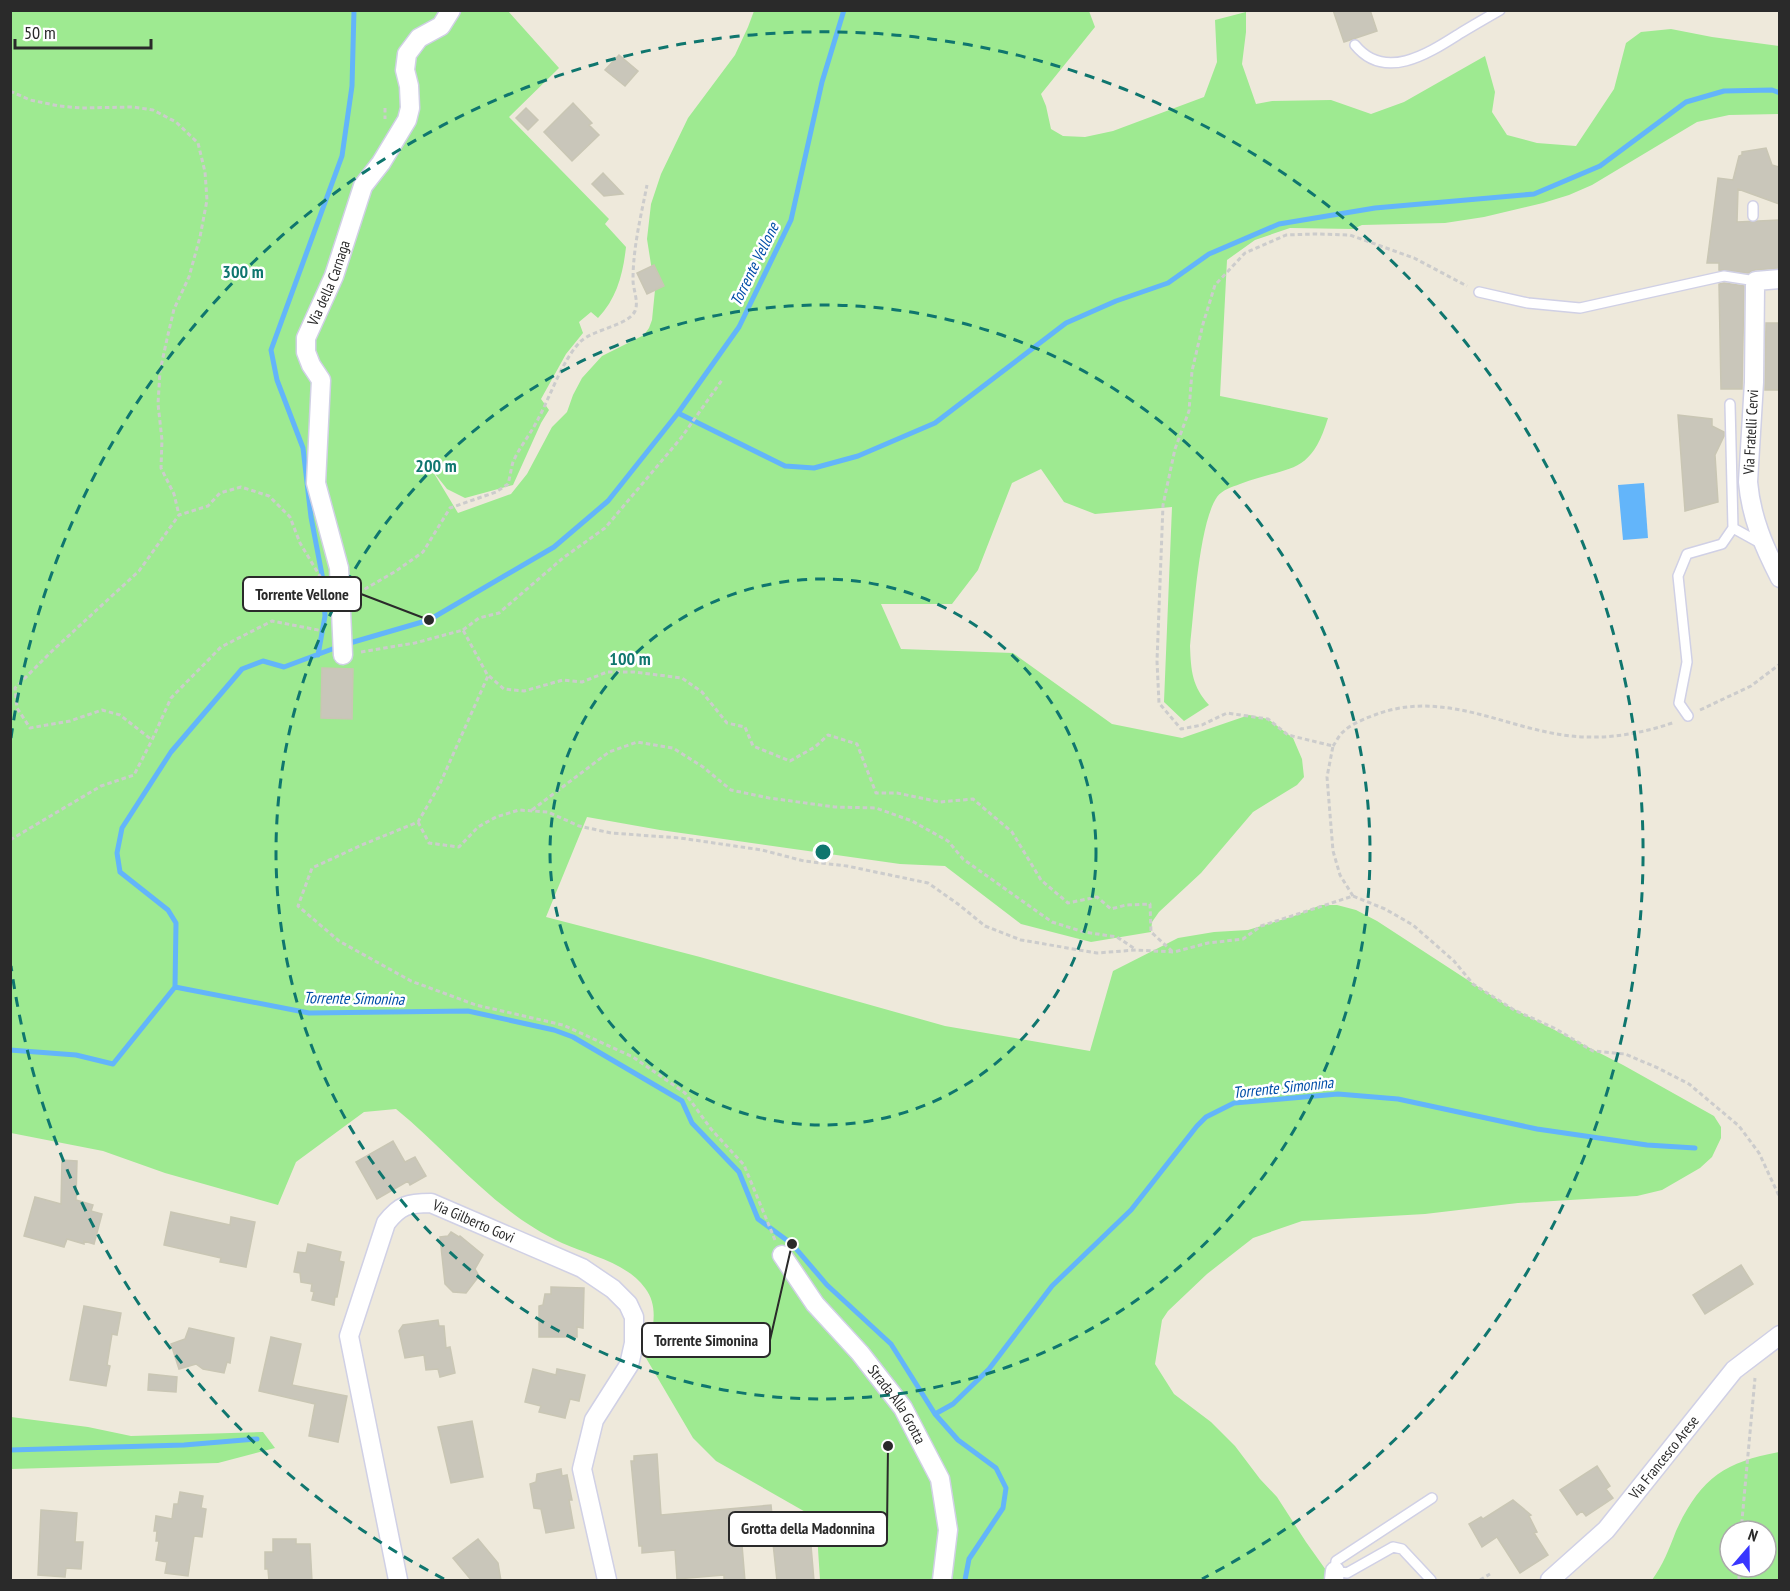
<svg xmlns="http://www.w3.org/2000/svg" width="1790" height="1591" font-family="'PT Sans Narrow',sans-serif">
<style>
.green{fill:#9eea91;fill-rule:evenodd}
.water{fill:#63b5fa}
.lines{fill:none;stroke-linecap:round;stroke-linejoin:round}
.stream{stroke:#63b5fa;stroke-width:5}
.building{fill:#c9c6ba;stroke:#c9c6b4;stroke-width:1.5}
.lane-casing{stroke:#d0d0e5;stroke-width:12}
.street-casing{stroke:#d0d0e5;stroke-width:21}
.path{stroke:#ccc;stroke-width:3;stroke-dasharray:4.5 3;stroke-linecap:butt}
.lane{stroke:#fff;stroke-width:9}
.street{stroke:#fff;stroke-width:18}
.ring{fill:none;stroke:#0f766e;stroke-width:3;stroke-dasharray:10 8}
.labels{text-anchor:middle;stroke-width:5;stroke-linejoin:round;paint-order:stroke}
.street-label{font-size:15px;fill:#2a2a2a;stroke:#fff}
.water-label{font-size:16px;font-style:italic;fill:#004ea8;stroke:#fff}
.centre{fill:#0f766e;stroke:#fff;stroke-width:3}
.ring-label{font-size:18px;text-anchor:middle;font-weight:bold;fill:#0f766e;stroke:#fff;stroke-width:5;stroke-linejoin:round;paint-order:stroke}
.leader{fill:none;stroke:#2a2a2a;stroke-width:2}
.callout-dot{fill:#2a2a2a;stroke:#fff;stroke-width:2}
.callout{fill:#fff;stroke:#2a2a2a;stroke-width:2}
.callout-label{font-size:16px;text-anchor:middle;font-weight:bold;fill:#2a2a2a}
</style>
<rect width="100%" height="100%" fill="#eee9db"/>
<path class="green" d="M10,11H508L559,68L509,117L609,219L605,224L626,247C623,274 617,298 598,318L591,312L579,322L583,333L566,354L541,399L549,410L541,423L513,485L465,498L447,489L432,470L458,513L511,494L527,474L552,427L567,412L573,395L582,378L602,356L644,335L649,328L652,320L655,290L647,239L651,204L661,174L688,118L735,55L748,27L754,11H1089L1095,27L1041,94L1046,106L1051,129L1063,136L1085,137L1113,131L1204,97L1217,62L1215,20L1246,12V32L1242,64L1256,104L1272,101L1331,100L1371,114L1404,102L1485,56L1495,92L1492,112L1507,135L1537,143L1576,146L1614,89L1626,43L1641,32L1671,29L1712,37L1779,46V114L1729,115L1697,122L1592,185L1569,195L1543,203L1484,217L1445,223L1362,225L1353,229L1290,228L1255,240L1227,260L1220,396L1328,418C1310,477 1290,465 1240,484C1232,487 1222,490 1217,497C1199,523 1194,612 1190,646C1191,671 1192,686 1209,705L1184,721L1164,702L1172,507L1095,514L1064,502L1041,469L1012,483L978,570L952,604H881L901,649L1013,653L1112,724L1182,738L1249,715L1268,719L1293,738L1302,759L1304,777L1297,785L1253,812L1201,873L1159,912L1152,922L1151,932L1091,942L1021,924L945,866L900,864L660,830L587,817L546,917L700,957L945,1026L1090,1051L1113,971L1178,938L1214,932L1248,930L1294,916L1321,905H1337L1356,910L1377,921L1506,1005L1623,1065L1714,1116L1721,1127V1138L1712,1157L1700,1168L1662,1190L1637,1196L1518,1203L1425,1214L1302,1221L1253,1238L1207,1274L1168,1311L1162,1320L1155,1364L1174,1394L1211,1422L1235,1446L1260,1479L1277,1497L1306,1542L1333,1580H820L816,1518L716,1461L693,1438L646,1358C651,1334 661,1309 645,1288C627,1263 589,1255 562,1243C496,1213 451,1154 396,1109L364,1112L296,1162L278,1205L165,1173L103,1151L11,1133Z
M11,1417L88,1427L131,1436L263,1432L275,1448L218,1463L11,1469Z
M1779,1452V1580H1652C1663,1565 1669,1549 1676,1531C1700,1479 1724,1462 1779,1452ZM1730,1531H1766V1567H1730Z"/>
<path class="water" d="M1644,483L1648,538L1623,540L1618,485Z"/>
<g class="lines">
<path class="stream" d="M678,413L785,466L814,468L858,456L935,423L1066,323L1116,301L1168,283L1209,254L1279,224L1375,208L1534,194L1600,166L1686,102L1724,91L1772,90L1780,93
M318,655L325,616L323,580L311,517L303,448L277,380L271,350L342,156L352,86L354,10
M175,987L309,1013L468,1011L554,1030L573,1037L682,1101L692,1123L739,1172L758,1219L792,1244L827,1285L891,1344L935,1414L953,1404L989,1369L1052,1286L1131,1210L1197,1126L1206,1117L1234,1103L1338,1094L1398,1099L1537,1129L1647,1145L1695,1148
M10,1050L76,1055L113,1064L175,987L176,923L168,910L120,872L117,853L122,828L171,752L242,669L263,661L284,667L343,645L429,620L554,547L608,501L678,413L739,327L791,220L822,82L844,10
M935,1414L958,1440L996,1468L1006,1488L1003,1508L969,1559L965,1580
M10,1450L184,1445L257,1439"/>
</g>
<path class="building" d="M1333,10H1370L1377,31L1344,42Z
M619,55L638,71L625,86L605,70Z
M573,103L592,123L589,125L599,135L572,161L544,132Z
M526,108L538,120L528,130L516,118Z
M1766,148L1772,165L1779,167V204L1738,189L1737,222L1779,220V268L1755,270L1748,273L1719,270V263H1707L1718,178L1733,180L1739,156L1742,155V152Z
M603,173L623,194L604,196L592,184Z
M654,265L664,286L647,294L637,273Z
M1724,283L1744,286L1742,389H1721L1719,284Z
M1766,323H1779V390H1765Z
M1678,415L1712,419V426L1724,432V436L1715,455L1718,502L1685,511Z
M322,668L353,669L352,719L321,718Z
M393,1141L405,1162L415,1157L426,1176L410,1185L408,1181L377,1199L356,1162Z
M62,1160L77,1161L76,1200L93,1205L91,1211L102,1214L94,1244L84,1241V1244L67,1239L64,1247L24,1236L35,1197L61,1204Z
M171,1212L230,1225L231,1217L255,1222L246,1267L220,1262L221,1258L164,1245Z
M451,1232L459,1237L460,1236L483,1255L475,1269L479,1276L466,1293L453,1292L445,1284L440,1237L448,1236Z
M308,1244L341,1252L339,1261L344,1262L337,1297H335L334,1305L312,1300L314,1292L311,1291L312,1284L301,1282L300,1273L294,1272L298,1252L306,1253Z
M1741,1265L1753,1284L1705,1314L1693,1295Z
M551,1287L584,1288L583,1328L577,1327V1337H539V1306L543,1305L545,1294H551Z
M84,1306L121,1313L117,1335L112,1334L107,1365L110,1366L106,1386L70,1380Z
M438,1320L439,1326H444L446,1348L450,1347L455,1373L440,1377L438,1369L426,1370L424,1355L405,1358L399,1331L403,1325Z
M189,1328L234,1338L230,1363L227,1362L224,1373L203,1369L196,1364L179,1369L171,1344L185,1339Z
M271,1337L301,1344L292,1385L347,1396L338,1442L309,1436L315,1404L259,1391Z
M533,1369L556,1375L557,1369L585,1375L579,1401L570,1399L565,1418L539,1412L541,1406L525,1402Z
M149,1374L177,1377L176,1392L148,1390Z
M472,1421L483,1477L451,1483L438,1427Z
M657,1454L661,1515L771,1505L773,1525L809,1522L814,1581H777L773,1543L742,1545L745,1581H724V1575L677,1579L675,1550L642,1553V1546H639L631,1461H634V1456Z
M1597,1466L1610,1486L1606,1489L1613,1498L1586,1516L1582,1511L1577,1515L1560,1490Z
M561,1469L562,1476L567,1475L572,1500H569L574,1528L546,1533L541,1509L534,1508L530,1484L536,1482L537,1474Z
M180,1492L203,1496L201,1508L206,1509L202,1537L194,1536L188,1576L165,1573L167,1562L156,1560L159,1541H156L157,1531H154L156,1516L172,1519L174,1504H178Z
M1513,1500L1531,1515L1529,1516L1537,1532L1534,1533L1548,1555L1520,1573L1497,1537L1482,1547L1469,1524L1481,1517L1483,1519Z
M41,1510L77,1513L75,1542H83L81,1569L66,1568L65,1577L38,1575Z
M273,1539H296V1544H310L312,1581H269L268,1569H265V1552H273Z
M478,1539L498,1563L501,1581H472L453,1558Z"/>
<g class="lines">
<defs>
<path id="lane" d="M1355,45C1385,82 1429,53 1459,34C1472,26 1486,18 1500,10
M1753,206V216
M1479,292L1528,303L1580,308L1724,276L1756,281
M1733,528L1762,544
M1688,716L1679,703L1687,662L1678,576L1687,554L1722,544L1733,528L1730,404
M1431,1580L1402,1549L1393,1547L1347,1573L1335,1571L1336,1561L1432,1498"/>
<g id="street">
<path d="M1780,279L1756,281L1755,286L1754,382L1748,482C1751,517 1764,547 1780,578"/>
<path id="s1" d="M343,655L339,568L316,483L321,380L311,365L306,352V338L334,276L363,186L381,163L407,120L410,108L409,86L405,70L407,54L419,38L441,26L451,10"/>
<path id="s2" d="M782,1255L815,1304L860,1353L903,1408L940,1479L948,1530L942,1580"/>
<path id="s3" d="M398,1580L349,1336L386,1223C400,1205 408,1203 431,1203L582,1268L613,1289L628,1304L634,1317V1343L629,1365L594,1420L582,1469L607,1580"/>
<path d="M1334,1580L1335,1571"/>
<path id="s4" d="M1550,1580L1606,1530L1734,1370L1780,1335"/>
</g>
</defs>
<use href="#lane" class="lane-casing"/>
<use href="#street" class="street-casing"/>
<path class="path" d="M10,91L30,100L59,106L81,108L133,107L153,110L176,122L198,143L205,172L207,200L200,237L189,277L174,309L167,339L160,371L158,404L162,440L161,468L174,494L179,515
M385,108V119
M321,578L300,543L290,517L269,496L241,487L220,493L208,506L179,515L139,571L51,652L15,688L17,708L30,728L70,721L102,710L120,715L152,740L171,698L221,647L272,621L323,631
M358,593L396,571L423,552L450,508L496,492L508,484C510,477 511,469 513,462C519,448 529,436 536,423C550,398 561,362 580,342C593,329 628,326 635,311C639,302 633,289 633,280C633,247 641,216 647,185
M463,630L479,618L499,613L563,558L605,528L681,438L722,380
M361,652L415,643L463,630L488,676L439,786L418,822L364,844L312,868L298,906L339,941L411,981L476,1005L563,1025L633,1057L685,1093L711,1129L744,1165L775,1240
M489,676L504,689L524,691L563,680L582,682L607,672H634L682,678L702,692L727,723L745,727L753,746L790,761L815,747L828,735L857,744L876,793H897L940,802L973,799L1012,832L1041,880L1068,903L1097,897L1111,909L1126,905L1150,904L1151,932L1172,951
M1700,710L1751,686L1780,664
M1333,746C1336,742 1339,735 1343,732C1352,723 1369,717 1380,713C1453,689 1514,735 1586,737C1616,738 1647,732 1675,722
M532,810L609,752L637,742L673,748L703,767L731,790L769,798L835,807L876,808L912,821L948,841L963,859L1052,922L1084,932L1117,937L1135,949
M418,822L429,843L459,847L478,827L496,817L519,810L548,812L579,826L611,833L680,838L762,850L804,861L847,866L928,883L958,904L985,926L1021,940L1097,953L1136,950L1174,952L1208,943L1243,939L1261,926L1353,896L1385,909L1413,925L1454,961L1473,984L1514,1010L1554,1028L1593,1051L1625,1054L1658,1068L1689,1084L1739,1126L1759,1153L1780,1198
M10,840L101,786L134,775L152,740
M1353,896L1340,875L1333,851L1327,777L1333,746L1288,735L1268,719L1227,713L1202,725L1181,729L1159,703L1157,661L1163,505L1175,449L1189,411L1192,371L1203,324L1215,285L1245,253L1286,235L1316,234L1350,235L1414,258L1467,286
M1741,1531L1755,1378
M1480,1580L1490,1574
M1739,1580V1567"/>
<use href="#lane" class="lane"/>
<use href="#street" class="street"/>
</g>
<g class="ring">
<circle cx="823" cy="852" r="273"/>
<circle cx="823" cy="852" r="547"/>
<path d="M444 1579A820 820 0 0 1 11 966M11 738A820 820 0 1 1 1202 1579"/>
</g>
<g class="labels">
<g class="street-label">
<text dy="5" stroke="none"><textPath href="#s1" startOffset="384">Via della Carnaga</textPath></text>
<text transform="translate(1751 432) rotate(-87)" y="5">Via Fratelli Cervi</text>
<text dy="5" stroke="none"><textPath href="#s3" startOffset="466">Via Gilberto Govi</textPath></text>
<text dy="5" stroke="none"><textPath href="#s2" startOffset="189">Strada Alla Grotta</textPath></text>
<text dy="5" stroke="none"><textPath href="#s4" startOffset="168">Via Francesco Arese</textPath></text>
</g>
<g class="water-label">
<text transform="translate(754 264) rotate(-64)" y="6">Torrente Vellone</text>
<text transform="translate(354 998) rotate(1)" y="6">Torrente Simonina</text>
<text transform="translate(1283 1087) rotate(-6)" y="6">Torrente Simonina</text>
</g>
</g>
<circle cx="823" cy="852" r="9" class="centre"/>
<g class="ring-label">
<text x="243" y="278">300 m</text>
<text x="436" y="472">200 m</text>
<text x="630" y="665">100 m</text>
</g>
<path class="leader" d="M429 620L361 594M792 1244L770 1340M888 1446L887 1529"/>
<g class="callout-dot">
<circle cx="429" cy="620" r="6"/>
<circle cx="792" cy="1244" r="6"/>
<circle cx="888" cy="1446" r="6"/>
</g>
<g class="callout">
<rect x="243" y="577" width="118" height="34" rx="6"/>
<rect x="642" y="1323" width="128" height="34" rx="6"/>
<rect x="729" y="1512" width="158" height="34" rx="6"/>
</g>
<g class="callout-label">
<text x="302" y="600">Torrente Vellone</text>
<text x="706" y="1346">Torrente Simonina</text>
<text x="808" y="1534">Grotta della Madonnina</text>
</g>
<rect width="1790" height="1591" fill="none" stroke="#2a2a2a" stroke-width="24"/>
<g transform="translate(1748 1549) rotate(20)"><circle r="28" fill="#ffffff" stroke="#aaaaaa" stroke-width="1.5"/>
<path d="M0-4.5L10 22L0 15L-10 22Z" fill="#3836ff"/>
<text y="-9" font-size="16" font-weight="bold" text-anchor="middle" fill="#2a2a2a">N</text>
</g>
<path d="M15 39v9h136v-9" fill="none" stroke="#2a2a2a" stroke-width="3"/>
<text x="24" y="39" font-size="18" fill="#2a2a2a" stroke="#ffffff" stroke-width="4.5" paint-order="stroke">50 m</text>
</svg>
